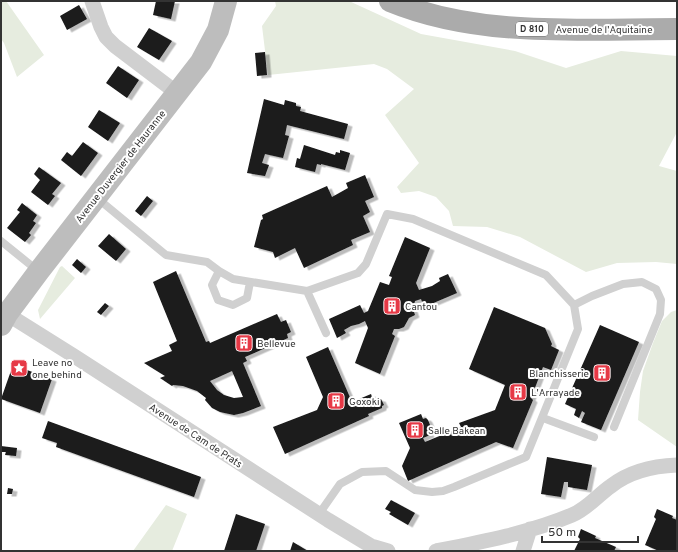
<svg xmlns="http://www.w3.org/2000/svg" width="678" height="552" font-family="Overpass,sans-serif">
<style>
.green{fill:#e6ecdf}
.building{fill:#1a1a1a;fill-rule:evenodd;filter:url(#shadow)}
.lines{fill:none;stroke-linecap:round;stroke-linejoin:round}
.service{stroke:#d0d0d0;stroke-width:8}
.minor{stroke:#d0d0d0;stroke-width:15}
.secondary{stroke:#bdbdbd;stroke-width:22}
.primary{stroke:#ababab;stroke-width:22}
.labels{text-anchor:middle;stroke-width:4;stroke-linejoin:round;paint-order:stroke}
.shield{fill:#fff;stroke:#707070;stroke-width:1}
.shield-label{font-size:9px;font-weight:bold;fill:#333}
.street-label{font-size:10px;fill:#333;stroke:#fff}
.poi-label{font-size:10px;fill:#333;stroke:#fff;text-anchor:start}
</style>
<defs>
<filter id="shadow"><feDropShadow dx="4.5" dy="2.5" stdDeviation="0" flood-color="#0004"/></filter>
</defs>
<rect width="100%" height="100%" fill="#fff"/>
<path class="green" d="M1,1H6L44,55L17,77L4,43L1,39Z
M275,1H349L421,34L515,51L566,68L621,51L677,56V132L659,166L677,171V264L656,262L617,263L586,272L520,237L487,227L453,226L449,211L436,197L419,191L401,193L397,187L419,163L385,115L414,89L387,69L374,64L268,75L262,26L276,6Z
M62,266L75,278L40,319L38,310L60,267Z
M677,310V447L638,420L640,392L643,371L653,343L662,321L671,312Z
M166,505L187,514L172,551H133Z"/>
<path class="building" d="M156,1H175L171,19L153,15Z
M79,5L87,19L67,30L60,16Z
M149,28L172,41L159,60L137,47Z
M265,52L267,75L257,76L255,53Z
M118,66L139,80L127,98L106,83Z
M264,99L284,105L285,100L296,103V106L301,107L300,111L348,124L344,139L287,125L285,135L289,136L283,158L265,154L262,163L269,165L265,176L247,173Z
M99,110L120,123L108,141L88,127Z
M83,142L98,153L81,176L61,160L67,152L72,156Z
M304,145L335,155L336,152L340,153V150L350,153L345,170L321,164V165L317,164L315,172L295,167L297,158L300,159Z
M39,167L61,183L52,194L55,196L48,205L31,192L40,180L34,174Z
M365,175L374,197L365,201L370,212L363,216L370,232L351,240L353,245L304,268L295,248L275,258L273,252L254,247L261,220L263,219L262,215L327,186L332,197L348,188L346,183Z
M147,196L153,201L141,216L135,211Z
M22,203L37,215L33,221L36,223L29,233L31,235L25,242L7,228L20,212L17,210Z
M109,234L126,249L116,261L98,246Z
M405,237L430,248L416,283L419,290L432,286L440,281L439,278L448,274L457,293L424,307L421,299L415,301L413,309L415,315L409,318L404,327L399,329H394L392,334L395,336L380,374L355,363L368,328L365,321L359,324L351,326L344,330L346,333L337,338L329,319L360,305L364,313L368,311L380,282L389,285L392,277L389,276Z
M77,259L86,267L81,273L72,265Z
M176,271L206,342L209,341L210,343L277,314L281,322L286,320L291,332L287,334L288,338L245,357L247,361L243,363L261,406L243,413L234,415L220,412L212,408L205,400L206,398L197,391L183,386L173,385L172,386L160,378L165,376L144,363L172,351L169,345L177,341L153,282ZM232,371L243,397L234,398L224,395L217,390L210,381Z
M105,303L109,306L101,315L97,312Z
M494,307L545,328L552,344L551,346L559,350L551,370L543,367L531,398L533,400L513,448L496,442L408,481L402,466L410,448L399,423L421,414L423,419L426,418L428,420L430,425V429L428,430L430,435L423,438L425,442L461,427L459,423L495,410L505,385L469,369Z
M600,325L639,342L601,430L581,422L585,413L582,411L579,418L574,415L576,409L565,404Z
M328,347L352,402L371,394L373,400L378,398L379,399H381L384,405L382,406V408L368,414L369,416L285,454L273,427L317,410L323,397L306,357Z
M13,365L52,379L40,413L1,399Z
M48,421L201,477L194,497L56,447L57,443L42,438Z
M1,446L17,448L16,456L5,455L6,452H1Z
M547,457L592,465L587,490L568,487V482H564L561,497L541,494Z
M8,488L13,489L12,494H7Z
M391,500L415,513L408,525L389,514L391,512L385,509Z
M657,509L673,516L672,518L677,520V551H659L645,545L656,519L654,517Z
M236,514L265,524L256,551H224Z
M581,529L596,536L595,538L616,547L614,551H574L580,539L578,537Z
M293,542L308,551H290Z"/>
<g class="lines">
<path class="service" d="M97,198L166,255L207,262L219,271L233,279L307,291L358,273L366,264L387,214L413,219L546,275L574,305L578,329L526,457L454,487L443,491L432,492L415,490L386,471L362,472L340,484L319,514
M1,241L38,271
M219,271L212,285L218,300L233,305L247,298L250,282
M307,291L326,333
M574,305L592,296L623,284L642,282L656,289L661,300L660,314L614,427
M543,418L594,437"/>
<path class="minor" d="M92,1L101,27L106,37L115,46L177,93
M7,314L74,356L328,520L371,546L388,551
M436,551C482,542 529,533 572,515C587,509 598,495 611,486C630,471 653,466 677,465
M523,551L530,529"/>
<path class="secondary" d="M1,325L7,314L39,271L201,62L218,30L226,1"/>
<path class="primary" d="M390,1C480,38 582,29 677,29"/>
</g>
<defs>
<symbol id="building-square" viewBox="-11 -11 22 22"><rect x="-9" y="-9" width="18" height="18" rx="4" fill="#e63946" stroke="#fff"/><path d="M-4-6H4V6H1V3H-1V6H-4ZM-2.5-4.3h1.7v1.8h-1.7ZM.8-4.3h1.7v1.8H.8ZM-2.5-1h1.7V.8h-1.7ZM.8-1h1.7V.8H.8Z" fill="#fff"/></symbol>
<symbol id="sight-square" viewBox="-11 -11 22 22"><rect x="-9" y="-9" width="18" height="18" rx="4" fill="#e63946" stroke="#fff"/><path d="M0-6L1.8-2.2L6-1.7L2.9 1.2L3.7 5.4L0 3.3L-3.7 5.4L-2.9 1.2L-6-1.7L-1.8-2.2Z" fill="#fff"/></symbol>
</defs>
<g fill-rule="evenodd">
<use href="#building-square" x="382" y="296" width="20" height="20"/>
<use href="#building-square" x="234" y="333" width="20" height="20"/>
<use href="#sight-square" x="9" y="358" width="20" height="20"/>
<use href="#building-square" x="592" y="363" width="20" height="20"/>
<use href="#building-square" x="508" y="382" width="20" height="20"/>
<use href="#building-square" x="326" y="391" width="20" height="20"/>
<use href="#building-square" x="405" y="420" width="20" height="20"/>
</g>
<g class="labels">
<rect class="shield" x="516" y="22" width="32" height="14" rx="3"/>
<g class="shield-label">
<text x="532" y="32">D 810</text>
</g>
<g class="street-label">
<text x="604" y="33">Avenue de l'Aquitaine</text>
<text transform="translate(120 166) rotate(-52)" y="4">Avenue Duvergier de Hauranne</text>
<text transform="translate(196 435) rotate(33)" y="4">Avenue de Cam de Prats</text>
</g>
<g class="poi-label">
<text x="405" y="310">Cantou</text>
<text x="257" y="347">Bellevue</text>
<text x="32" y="366">Leave no<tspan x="32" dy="12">one behind</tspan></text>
<text x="589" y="377" text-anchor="end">Blanchisserie</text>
<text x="531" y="396">L'Arrayade</text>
<text x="349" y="405">Goxoki</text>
<text x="428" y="434">Salle Bakean</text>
</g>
</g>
<rect width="678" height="552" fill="none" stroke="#333333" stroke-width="4"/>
<path d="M542 536v6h96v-6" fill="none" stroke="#333333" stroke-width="2"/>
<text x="548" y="536" font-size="12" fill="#333333" stroke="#ffffff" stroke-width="3" paint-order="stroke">50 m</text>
</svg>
